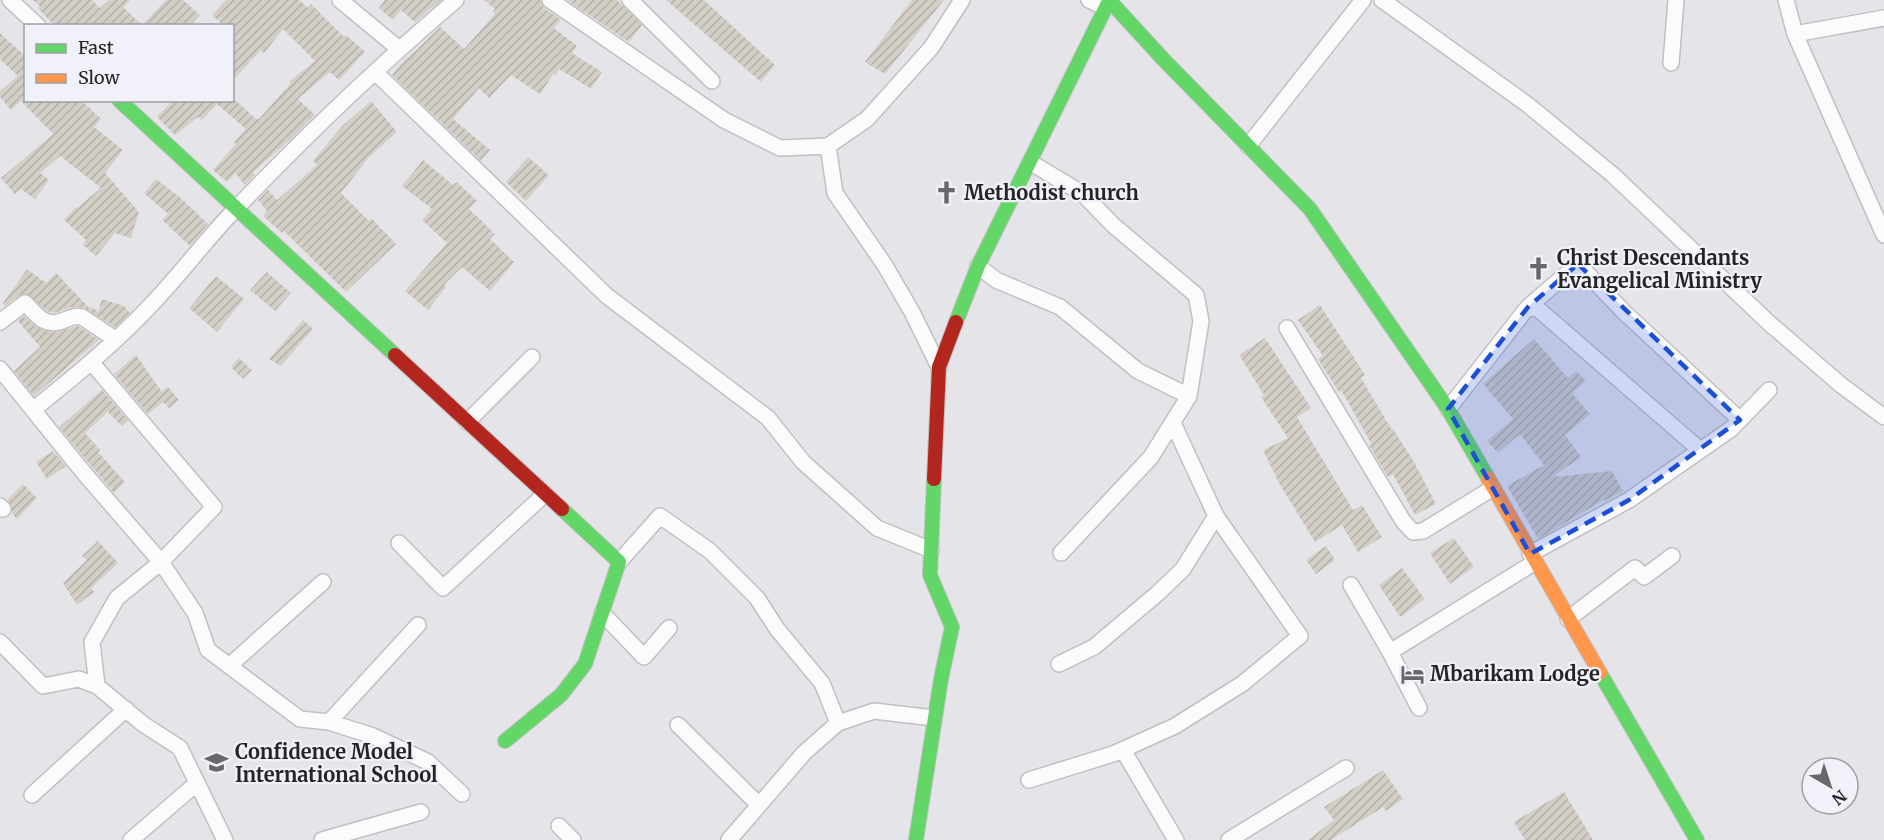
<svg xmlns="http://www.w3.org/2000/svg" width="1884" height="840" font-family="Merriweather,serif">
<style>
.building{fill:url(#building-hatch)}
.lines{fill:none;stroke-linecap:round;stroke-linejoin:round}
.street-casing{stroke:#c0c0c3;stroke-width:18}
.fast-casing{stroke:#c0c0c3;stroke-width:16}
.slow-casing{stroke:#c0c0c3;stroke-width:16}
.jam-casing{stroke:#c0c0c3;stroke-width:16}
.street{stroke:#fbfbfc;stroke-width:15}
.fast{stroke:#63d668;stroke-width:14}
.slow{stroke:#ff974d;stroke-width:14}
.jam{stroke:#b3261e;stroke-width:14}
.marked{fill:#1d4ed8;fill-opacity:0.2;stroke:#1d4ed8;stroke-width:4.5;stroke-dasharray:12 8;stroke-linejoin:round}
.labels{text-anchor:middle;stroke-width:4.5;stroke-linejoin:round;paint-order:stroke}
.poi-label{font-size:20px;font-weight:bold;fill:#232426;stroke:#f0f1f9;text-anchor:start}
</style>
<defs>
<pattern id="building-hatch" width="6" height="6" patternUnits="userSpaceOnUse" patternTransform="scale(1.5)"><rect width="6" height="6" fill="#d3cec6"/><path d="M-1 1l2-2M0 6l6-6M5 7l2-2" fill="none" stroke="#b5b1aa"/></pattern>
</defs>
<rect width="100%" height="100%" fill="#e5e5e9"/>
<path class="building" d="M33,0H92L100,8L109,0H130L123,7L142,25L166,0H183L200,15L190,26H55L38,8L40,6Z
M226,0H299L308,8L311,4L344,37L346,35L365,52L339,80L330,72L298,99L315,115L292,138L253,172L255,175L245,185L235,173L227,182L213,170L236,144L234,142L246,129L217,104L202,120L198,117L175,135L157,117L173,100H235L256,119H259L291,83L290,81L315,61L283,29L264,53L261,50L232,81V26H224L212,15Z
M385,0H441L415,22L401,10L393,20L379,8Z
M484,0H540L544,8L561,20L554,28L577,46L572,53L602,72L591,89L559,69L555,75L554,73L540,94L511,75L489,98L479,88L453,119L490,150L481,161L392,75L407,57L408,58L440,27L464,49L495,14L493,11L495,9Z
M567,0H617L642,25L629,42Z
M666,0H704L775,65L761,82Z
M912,0H944L885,74L865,62Z
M0,33L26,57V97L22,100H81L101,119L94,127L123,150L105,173L139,212L131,238L115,233L96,256L83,245L86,240L64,220L76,207L77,208L101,188L60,156L40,173L49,180L35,199L21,189L15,194L1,178L53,134L21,101L11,110L0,97V91L18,76L0,59Z
M371,101L397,132L369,157L341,193L369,221L372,219L396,244L346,292L284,231L282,233L263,216L267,211L258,200L268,190L277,200L317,165L313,161L342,126Z
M528,157L549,175L526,201L506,182Z
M423,160L453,185L457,182L477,201L469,209L495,234L490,239L514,262L490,291L462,267L444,285L446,287L428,310L405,291L447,243L422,220L432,209L402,186Z
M156,179L182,199L208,224L190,246L162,220L168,214L144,193Z
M27,269L46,283L56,273L90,309L92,307L98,312L102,299L124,306L130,313L115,327L83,307H71L54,313L47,311L27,294L20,295L5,306L3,303Z
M267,272L291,293L275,311L250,290Z
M216,276L244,299L217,332L189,308Z
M1320,305L1365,375L1361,378L1392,430L1393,429L1414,462L1436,504L1415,515L1393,474L1388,477L1369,445L1371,443L1341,390L1339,392L1318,359L1323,356L1298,320Z
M24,316L35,326L45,331L56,332L78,326L99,340L34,396L14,371L40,347L18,321Z
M303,320L313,329L281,366L269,359Z
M1265,338L1311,408L1297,417L1353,510L1362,505L1382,537L1358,552L1342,525L1315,542L1279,483L1263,450L1288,438L1261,397L1264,395L1239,355Z
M1534,339L1568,378L1576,371L1586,381L1572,393L1590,414L1565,435L1581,457L1552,477L1612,471L1623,491L1605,501L1604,500L1538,539L1507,486L1544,465L1520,434L1498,453L1487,441L1513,419L1483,384Z
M136,355L162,392L168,387L179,400L169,408L163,402L148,414L114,374Z
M239,358L252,370L243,379L231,367Z
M102,390L128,420L122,426L108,412L85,433L100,450L98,452L125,482L114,493L59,427Z
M53,451L66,466L47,479L36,462Z
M23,484L37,498L17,519L12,513V506L7,500Z
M1454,538L1474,567L1450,584L1430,553Z
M98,541L118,563L91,588L94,592L77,605L63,583L87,560L82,556Z
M1326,546L1335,560L1316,574L1306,560Z
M1402,568L1425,599L1400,617L1379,585Z
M1383,770L1403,799L1386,811L1383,807L1331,840H1308L1334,820L1324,807Z
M1564,792L1593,840H1525L1514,822Z"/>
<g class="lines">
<defs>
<path id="street" d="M10,0L38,26
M340,0L399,49
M550,0L724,120L780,148L828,146L867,119L931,48L962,0
M630,0L712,81
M1089,0L1106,8
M1382,0L1528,105L1613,175L1769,323L1841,385L1884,417
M1786,0L1795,34L1884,235
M1795,34L1884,18
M1671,63L1676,0
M375,72L607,296L768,418L803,462L877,528L931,550
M828,146L835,193L884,264L912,312L939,367
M1248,146L1363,0
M1030,162L1083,194L1113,225L1196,295L1201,321L1189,396L1151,457L1061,553
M978,266L996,280L1060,307L1138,371L1189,396
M1528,307L1578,264L1623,311L1740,420
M0,322L25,303C31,308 36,316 43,320C60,329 68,313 82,317L115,339
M1287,328L1403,521L1413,532L1423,531L1493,488
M92,363L214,507L161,562L195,613L208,650L300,719L329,722L373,736L428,762L462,794
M0,369L84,473L161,562L117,598L92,642L97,686
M34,409C74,377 114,344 150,306C177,278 201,246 228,217C300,141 376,68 456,0
M1448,409L1528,307L1538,309L1699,449
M467,422L532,357
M0,506L3,509
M399,543L443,588L545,494
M1530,554L1629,500L1731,429L1769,390
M619,562L660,516L710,551L757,598L777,629L822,683L838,723
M1351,585L1390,652L1419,708
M602,613L644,657L669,628
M1568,619L1635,568L1644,577L1672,556
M0,642L43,686L79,679L97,686L143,724L180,748L225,840
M1390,652L1535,562
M1059,664L1094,647L1157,594L1183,569L1216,516
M229,666L323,582
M329,722L418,625
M678,725L759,805
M1123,750L1176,840
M1029,780L1113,754L1175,726L1242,684L1300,636L1216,516L1173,423
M32,795L126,709
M559,826L573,840
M131,840L197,783
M322,840L421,812
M729,840L804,753L838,723L874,711L934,718
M1229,840L1346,768"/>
<path id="fast" d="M1109,0L1163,59L1310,209L1448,409L1488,478
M119,100L395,355
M956,322L978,266L1109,1
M1600,673L1697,840
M505,741L561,695L585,664L619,562L562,509
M916,840L941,679L952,627L930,575L934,479"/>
<path id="slow" d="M1488,478L1600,673"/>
<path id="jam" d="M395,355L562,509
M934,479L939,367L956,322"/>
</defs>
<use href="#street" class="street-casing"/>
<use href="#fast" class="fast-casing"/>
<use href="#slow" class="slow-casing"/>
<use href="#jam" class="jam-casing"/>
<use href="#street" class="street"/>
<use href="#fast" class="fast"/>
<use href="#slow" class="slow"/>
<use href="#jam" class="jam"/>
</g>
<path class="marked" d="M1578,264L1740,420L1629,500L1530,554L1448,409L1528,307Z"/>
<defs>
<symbol id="church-bare" viewBox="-9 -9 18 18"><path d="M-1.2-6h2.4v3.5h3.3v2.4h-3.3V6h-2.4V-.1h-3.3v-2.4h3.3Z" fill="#67686a" stroke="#f0f1f9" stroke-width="2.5" paint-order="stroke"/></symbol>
<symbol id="hotel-bare" viewBox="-9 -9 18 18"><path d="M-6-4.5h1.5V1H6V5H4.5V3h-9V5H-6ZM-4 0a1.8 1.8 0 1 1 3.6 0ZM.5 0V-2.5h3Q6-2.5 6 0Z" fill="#67686a" stroke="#f0f1f9" stroke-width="2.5" paint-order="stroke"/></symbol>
<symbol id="school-bare" viewBox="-9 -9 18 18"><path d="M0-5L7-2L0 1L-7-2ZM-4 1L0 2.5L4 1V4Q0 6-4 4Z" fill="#67686a" stroke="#f0f1f9" stroke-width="2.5" paint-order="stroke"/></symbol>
</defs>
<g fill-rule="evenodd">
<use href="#church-bare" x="930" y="176" width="33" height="33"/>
<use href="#church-bare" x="1522" y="252" width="33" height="33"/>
<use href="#hotel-bare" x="1396" y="658" width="33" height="33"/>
<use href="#school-bare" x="200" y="746" width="33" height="33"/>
</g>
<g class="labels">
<g class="poi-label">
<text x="964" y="200">Methodist church</text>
<text x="1557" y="265">Christ Descendants<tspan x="1557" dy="23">Evangelical Ministry</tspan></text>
<text x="1430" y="681">Mbarikam Lodge</text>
<text x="235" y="759">Confidence Model<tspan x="235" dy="23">International School</tspan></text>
</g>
</g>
<rect x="24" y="24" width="210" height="78" fill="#f0f1f9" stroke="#9e9fa5" stroke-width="1.5"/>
<rect x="36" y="44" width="30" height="9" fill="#63d668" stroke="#9e9fa5" stroke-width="1.5"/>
<text x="78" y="54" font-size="18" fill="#232426">Fast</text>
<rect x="36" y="74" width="30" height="9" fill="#ff974d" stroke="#9e9fa5" stroke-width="1.5"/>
<text x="78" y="84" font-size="18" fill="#232426">Slow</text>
<g transform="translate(1830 786) rotate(141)"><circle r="28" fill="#f0f1f9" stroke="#9e9fa5" stroke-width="1.5"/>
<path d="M0-4.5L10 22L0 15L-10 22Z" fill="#67686a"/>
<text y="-9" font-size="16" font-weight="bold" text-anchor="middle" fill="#232426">N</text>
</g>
</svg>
